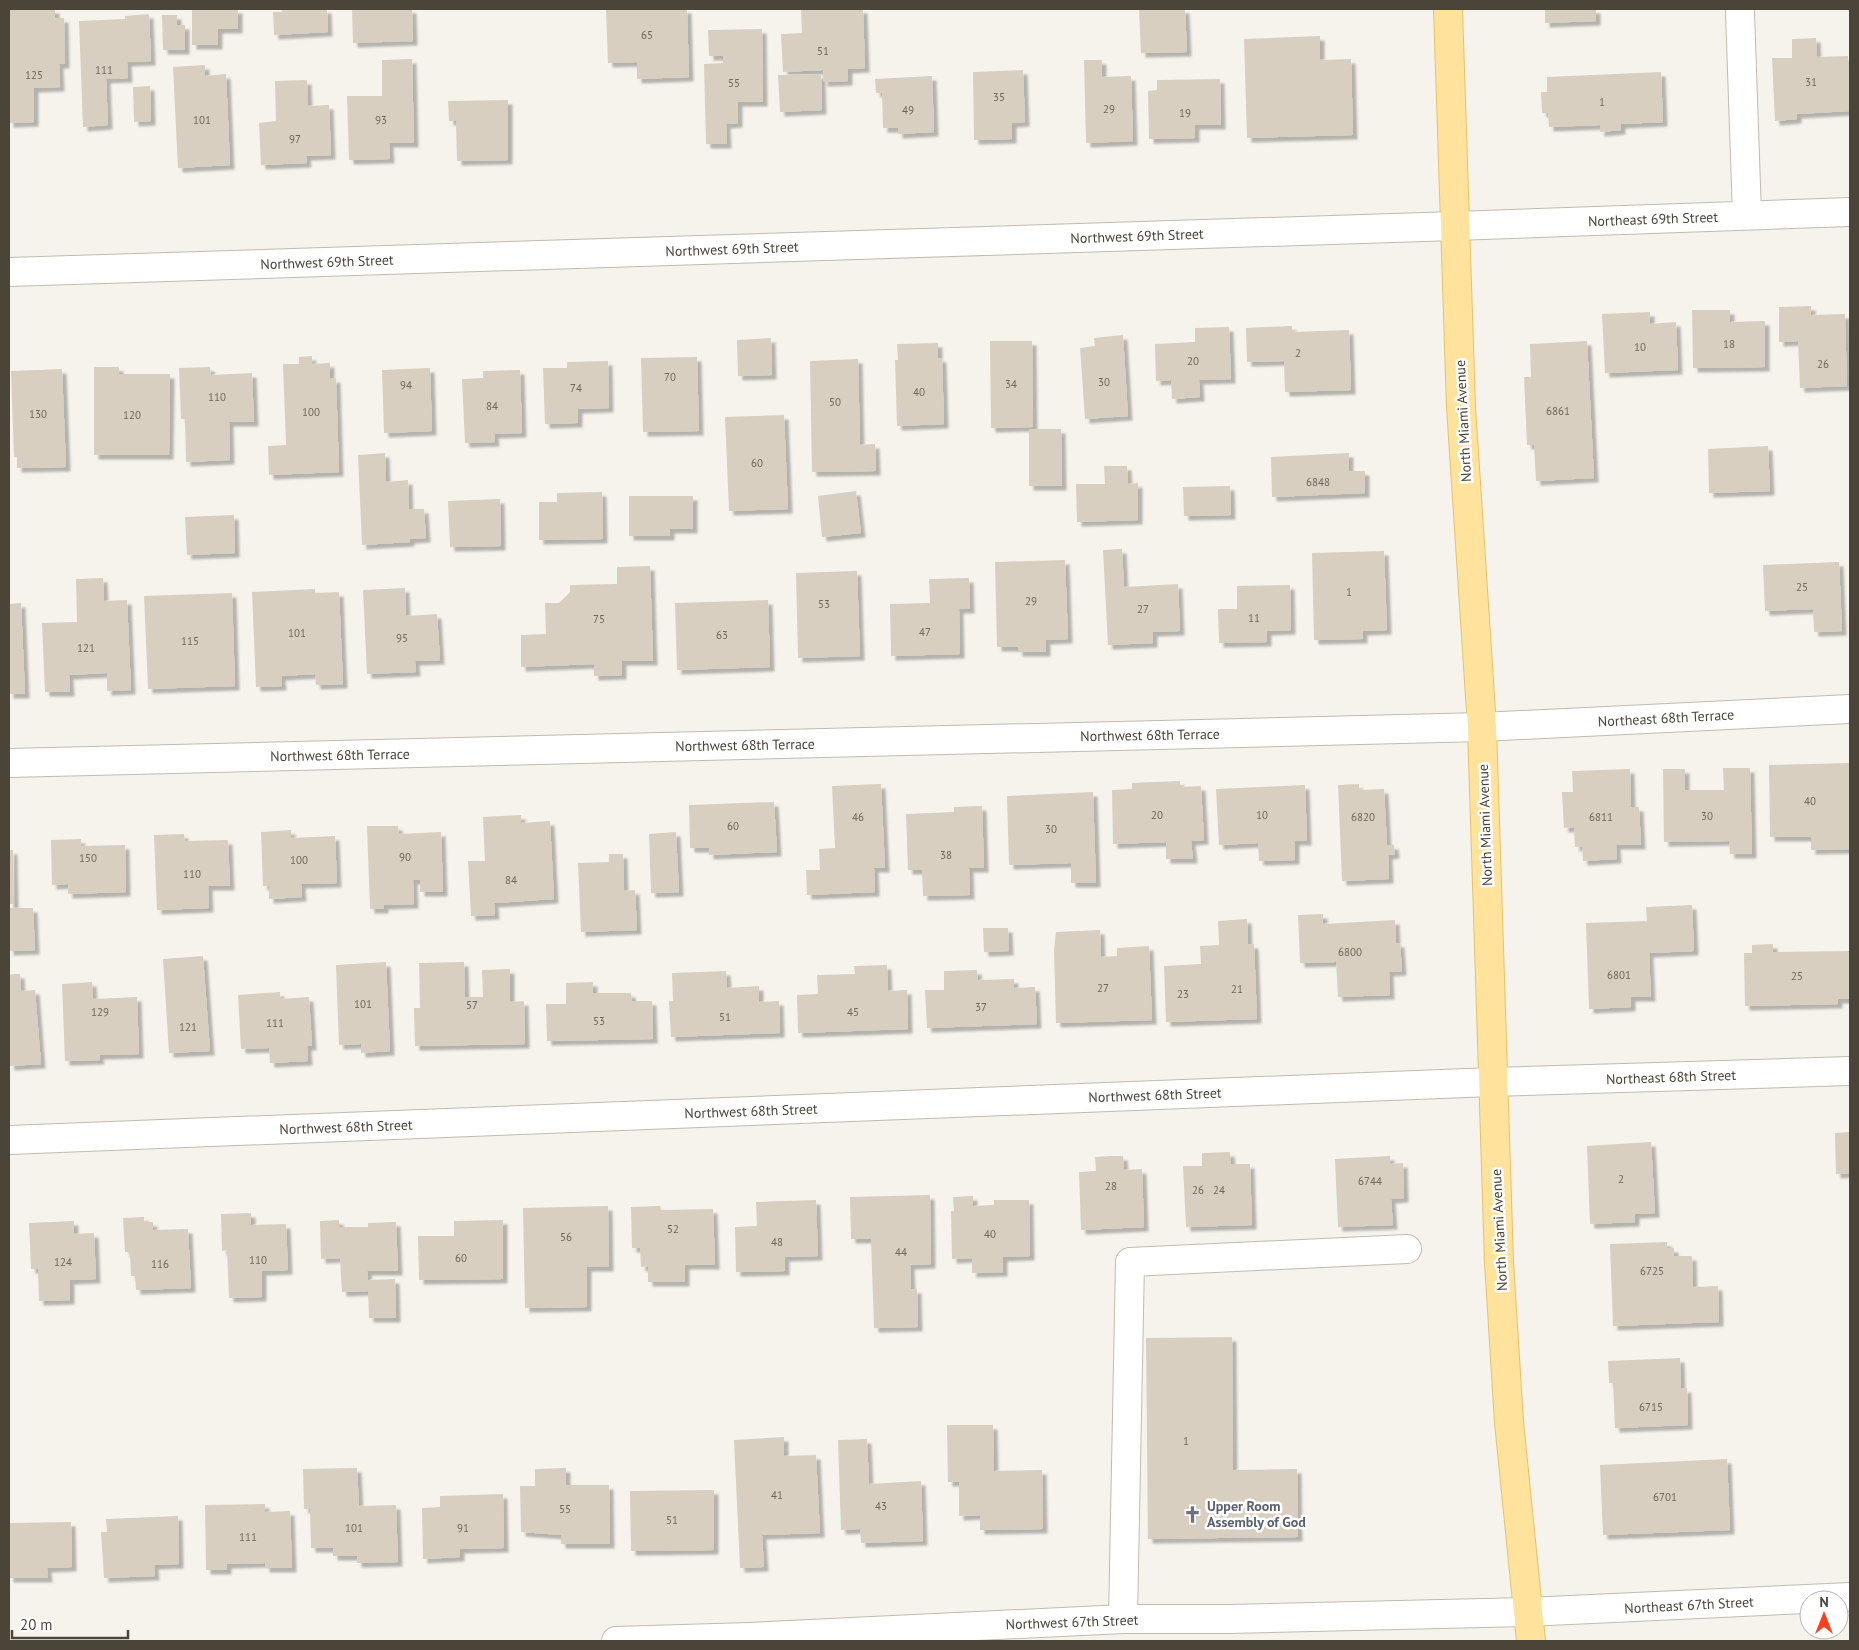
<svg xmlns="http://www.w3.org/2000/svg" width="1859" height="1650" font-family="'PT Sans',sans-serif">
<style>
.building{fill:#d8cfc1;filter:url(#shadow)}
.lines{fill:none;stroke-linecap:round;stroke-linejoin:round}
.minor-casing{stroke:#c2bbae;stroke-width:30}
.major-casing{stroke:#e6c16a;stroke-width:30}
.minor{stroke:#fff;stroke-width:28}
.major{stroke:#ffe39c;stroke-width:28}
.labels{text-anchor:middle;stroke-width:5;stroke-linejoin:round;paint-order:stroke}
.number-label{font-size:11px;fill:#6e675b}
.street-label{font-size:14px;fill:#4b4439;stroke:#fff}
.worship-label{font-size:14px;font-weight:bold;fill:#5b616d;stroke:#fff;text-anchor:start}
</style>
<defs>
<filter id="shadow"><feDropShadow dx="4.5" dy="4.5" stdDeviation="1" flood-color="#0004"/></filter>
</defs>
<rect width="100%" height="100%" fill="#f6f3ec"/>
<path class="building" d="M9,9H55V18H64L65,64H59L60,87L34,88V122L9,123Z
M192,9H238V29H218V45H192Z
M281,9H327L328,32L274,35L273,12H282Z
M352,9H412L413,41L353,43Z
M606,9H687L689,77L637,79V62L608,63Z
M801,9H863L865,68L848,69V81L823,82V70L783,72L781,34L802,33Z
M1139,9H1185L1187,52L1141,53Z
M1545,9H1596V21L1545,23Z
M149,14L151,61L127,62L128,78L106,79L108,125L83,127L79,21L125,19V16Z
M162,15H177V25H185V50H163Z
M762,29L763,102H738V123L726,124L727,144H706L704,64L723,63V56H709L708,30Z
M1320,36V60L1351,59L1353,135L1247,138L1244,39Z
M1816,38L1817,57L1848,56L1850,111L1797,114V119L1775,121L1772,58H1792V39Z
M412,59L414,143H389L390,159L349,160L347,96H382V60Z
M1084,60H1102V77L1131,76L1133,141L1086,143Z
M205,65V76L226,74L230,165L178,168L173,67Z
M1023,70L1025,122L1012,123V139L974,140L973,72Z
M1661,72L1663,122L1621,124V130L1600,132V125L1549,127L1548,113H1542L1541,92H1547V77Z
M821,74L822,110L780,112L778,75Z
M932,76L934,132L898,134V128H883L882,93H876L875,79Z
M1220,79L1221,125H1195V138L1149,139L1148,91L1157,90V80Z
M307,80L308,106L329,105L331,155L306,156L307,163L261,165L259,123L276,121L275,81Z
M150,86L151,121L134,122L133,87Z
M508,100V160L457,161L456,121H449L448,101Z
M1811,306V315L1845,314L1847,386L1800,388L1798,341L1779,342V307Z
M1692,310H1730V322L1765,321V367L1693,368Z
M1650,312V324L1676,322L1678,370L1605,373L1602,314Z
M1292,326V332L1349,330L1351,390L1285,392L1284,361L1247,362L1246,328Z
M1229,327L1231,379L1199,380L1200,397L1172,399L1171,380L1156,381L1155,344L1195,342V328Z
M1123,335L1128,416L1085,419L1080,348L1095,346L1094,338Z
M771,338L772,375L738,376L737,340Z
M990,341H1032L1033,427L991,428Z
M1587,341L1594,478L1536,481L1534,445H1527L1524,377H1531L1530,344Z
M938,343V358H942L944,424L897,426L895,360H898L897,344Z
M312,356V364L330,363V379L336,378L339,472L269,475L268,446L286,445L283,364H299V357Z
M697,357L699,431L643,432L641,358Z
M858,359L860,445L875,444L876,471L812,472L810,361Z
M608,361L609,408L578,409V423L545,424L543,368H567V362Z
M94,367H119V374H170L169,455H94Z
M210,367L211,375L252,373L254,422H229L230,460L186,462L185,419H181L179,368Z
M430,368L432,431L384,433L382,370Z
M62,369L66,467L17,468V457H14L11,371Z
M520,370L522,433L494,434L495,442L465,443L462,379L483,378V371Z
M784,415L788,509L729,511L725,417Z
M1029,429H1061L1062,486H1029Z
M1768,446L1770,491L1709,493L1708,449Z
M385,453L386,482L408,480L409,509H424L426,538L410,539V542L362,545L358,455Z
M1349,453V471H1365V493L1272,497L1271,457Z
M1104,466H1127L1128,484L1138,483V520L1077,522L1076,484H1105Z
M1230,486L1231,515L1184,516L1183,487Z
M856,491L861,533L822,537L818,496Z
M602,492L603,539L539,540V502H557V493Z
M629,496H693V529H670V536H629Z
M500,499L501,546L450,547L448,501Z
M234,515L235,553L187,555L185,517Z
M1122,549L1124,587L1178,584L1180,631L1153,632V643L1108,645L1103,550Z
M1384,551L1387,630L1363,631V639L1314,640L1312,553Z
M1065,560L1068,639L1046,640V652H1018V647H997L995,562Z
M1839,562L1842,631L1814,632L1813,609L1765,611L1763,565Z
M650,566L653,661H622V675L594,676V664L521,667V635L546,634L545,603H559L570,592V585L617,584V567Z
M857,571L860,656L798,658L796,573Z
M103,578L104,601L127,600L131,690L107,691V673L69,675L70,692H45L42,623L77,622L76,579Z
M969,578L970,609H959L960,654L891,656L890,604L930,603L929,579Z
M1290,585L1291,630L1267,631V642L1219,643L1218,609H1237V586Z
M405,588L406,616L437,614L440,660L415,661L416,672L367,674L363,590Z
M315,589V593L339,592L343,684L316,685L315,674L281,676L282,686L256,687L252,592Z
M232,593L235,686L148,689L144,596Z
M768,600L770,667L677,670L675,603Z
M21,603L25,694H9V604Z
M1850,763V849L1811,850V837H1770L1769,765Z
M1723,768H1750L1752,854H1730L1729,841L1664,842L1663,769H1685V790H1724Z
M1630,769L1631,807H1639L1641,845H1616L1617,859L1583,861L1582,846L1575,847L1574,827L1564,828L1562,792H1573L1572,771Z
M1180,781V787L1201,786L1204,840L1191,841L1193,859H1166V842L1113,844L1112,790L1132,789V783Z
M881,784L885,868H874L875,892L807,895L806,870H820L819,849L835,848L832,786Z
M1359,784V790L1384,789L1387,845H1394L1395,854L1388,855L1389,879L1342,881L1338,785Z
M1305,785L1307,841H1295V860L1259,861L1258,843L1219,845L1216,789Z
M1093,792L1096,883H1071V863L1009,865L1007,796Z
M774,802L777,852L709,855V848H690L689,805Z
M982,806L984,868H969L970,895L923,896L922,870H908L906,814L954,812V807Z
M521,815V823L550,821L554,899L494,903L495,915L471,916L468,861H485L483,817Z
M367,826H398L399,834L441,832L443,892H420V880H413L414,904L384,905V909H370Z
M291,830V838L335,836L337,883L301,884L302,897L269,899V886H263L261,832Z
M676,832L679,892L651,893L649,834Z
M184,834L185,841L228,840L230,886H208L209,908L157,910L154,835Z
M81,839V846L125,845L126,892L68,894V884L52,885L51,840Z
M9,850H13L14,904H9Z
M609,854H623L624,891L635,890L637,930L581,932L578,863L609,862Z
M1692,905L1694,951L1649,953L1651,997H1631V1007L1589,1009L1586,923L1647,921L1646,907Z
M9,908H33L35,950L9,951Z
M1323,914V924L1395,920L1396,943H1400L1402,971L1389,972L1390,995L1338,997L1336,962L1300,963L1298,915Z
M1247,919L1248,944H1254L1257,1019L1166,1022L1164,966L1201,964L1200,946L1219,945L1218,921Z
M983,928H1008L1009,951L984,952Z
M1100,930L1101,957L1117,956V948L1149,946L1152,1020L1056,1023L1054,950L1056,932Z
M1773,944V952L1850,951V999H1838V1004L1745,1006L1744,953H1752V945Z
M203,956L210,1051L169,1053L163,959Z
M386,962L390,1051L361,1053V1044L339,1045L336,965Z
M464,962L465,997H483L482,970L510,969V1002L524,1001L525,1044L415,1046L414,1008H420L419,963Z
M887,965L888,991L907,990L908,1029L798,1033L797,995L818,994L817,975L855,974L854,966Z
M977,970L978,980L1014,979V988L1035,987L1037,1024L927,1028L925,990H944V971Z
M726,971L727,988L759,986V1002L779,1001L780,1033L671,1037L669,1001H673L672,973Z
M14,974H20L21,991L35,990L41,1064L10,1066L9,1051V975Z
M92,982L93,999L137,997L139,1054L99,1055L100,1060L65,1061L62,984Z
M593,982V993H631L632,1001H652L653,1039L547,1041L546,1004H566V983Z
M280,992V999L309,997L312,1046H307L308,1061L270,1063L269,1048L241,1049L238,995Z
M1850,1132V1173L1836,1174L1835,1133Z
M1651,1142L1655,1213L1635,1214V1222L1590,1224L1587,1146Z
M1230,1152L1231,1164H1250L1252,1225L1186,1227L1183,1166H1202V1153Z
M1109,1156H1123L1124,1170L1142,1169L1144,1227L1081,1230L1079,1172L1096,1171L1095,1157Z
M1390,1156V1164L1403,1163L1404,1198L1391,1199L1393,1225L1338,1227L1335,1159Z
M930,1195L931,1264L910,1265L911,1289H917L918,1327L874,1328L871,1239H851L850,1197Z
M973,1196V1206L994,1205V1200H1029L1030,1256L1003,1257V1272L972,1273V1258L952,1259L951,1211H954L953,1197Z
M816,1200L818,1256L785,1257V1271L736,1272L735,1227L757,1226L756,1202Z
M608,1206L609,1267H587V1307L525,1308L523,1208Z
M660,1206L661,1210L713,1209L715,1265H685V1282H648V1266L641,1267L640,1248H632L631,1207Z
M251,1213V1225L286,1224L288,1270L262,1271V1297L229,1298L227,1250L222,1251L221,1214Z
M144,1217V1222H153V1230L188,1229L191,1288L136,1290L135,1276H131L130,1252H125L123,1218Z
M339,1220V1227H368V1223L396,1222L398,1271H367L368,1280L395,1279L396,1318H369L368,1291L342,1292L340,1258L321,1259L320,1221Z
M503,1220V1279L419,1280L418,1236H454V1221Z
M74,1221V1234L94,1233L96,1279L70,1280V1300L39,1301L38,1269H31L29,1223Z
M1667,1242V1248H1674V1256H1692L1693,1287L1718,1286L1719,1322L1613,1326L1610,1244Z
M1232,1337L1233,1470L1297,1469L1298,1537L1148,1539L1146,1338Z
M1680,1358L1681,1389L1687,1388L1688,1425L1615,1428L1613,1383H1609L1608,1361Z
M947,1425H993L994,1471L1042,1470L1043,1529L980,1530V1515L959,1516V1482H948Z
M784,1437V1456L816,1455L820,1533L762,1535L764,1567L740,1568L734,1440Z
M867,1439L869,1484L921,1481L923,1541L861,1543L860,1529L841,1530L838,1440Z
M1727,1459L1730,1530L1603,1535L1600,1465Z
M357,1468L359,1506L396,1505L398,1562L357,1563V1556H333V1548H311L310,1509H304L303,1469Z
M566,1468V1485H609L610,1544H561V1535L521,1532L520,1486H535V1469Z
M714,1490V1550L631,1551L630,1491Z
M503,1494L504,1548L460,1549V1557L423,1559L422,1508L440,1507V1496Z
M265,1504V1512L290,1511L292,1568H265V1563L227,1564V1570H206L205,1505Z
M178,1516L179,1564L154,1565L155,1576L104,1578L101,1532H107L106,1519Z
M71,1522L72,1567L47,1568L48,1578H9V1523Z"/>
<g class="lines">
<defs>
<path id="minor" d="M1740,12L1747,215
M9,272L1455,226L1850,212
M9,763L1482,727L1850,709
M9,1140L1492,1082L1850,1071
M1123,1619L1130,1262L1407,1249
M616,1641L749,1637L1123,1619H1230L1527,1612L1850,1597"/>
<path id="major" d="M1448,9L1461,407L1482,727L1499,1262L1509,1422L1531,1641"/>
</defs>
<use href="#minor" class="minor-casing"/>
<use href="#major" class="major-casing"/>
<use href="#minor" class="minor"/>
<use href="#major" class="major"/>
</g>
<defs>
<symbol id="church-bare" viewBox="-9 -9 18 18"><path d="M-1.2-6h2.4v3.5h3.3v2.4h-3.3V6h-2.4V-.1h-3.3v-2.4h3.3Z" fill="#6b7280" stroke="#fff" stroke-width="2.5" paint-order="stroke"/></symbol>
</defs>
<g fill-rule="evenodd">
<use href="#church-bare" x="1180" y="1502" width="25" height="25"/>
</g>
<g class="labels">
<g class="number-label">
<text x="647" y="39">65</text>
<text x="823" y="55">51</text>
<text x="104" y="74">111</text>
<text x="34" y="79">125</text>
<text x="1811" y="86">31</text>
<text x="734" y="87">55</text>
<text x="999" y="101">35</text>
<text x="1602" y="106">1</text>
<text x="1109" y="113">29</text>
<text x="908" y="114">49</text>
<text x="1185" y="117">19</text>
<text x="202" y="124">101</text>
<text x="381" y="124">93</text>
<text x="295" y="143">97</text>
<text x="1729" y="348">18</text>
<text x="1640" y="351">10</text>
<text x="1298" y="357">2</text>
<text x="1193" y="365">20</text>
<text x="1823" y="368">26</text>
<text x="670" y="381">70</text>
<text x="1104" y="386">30</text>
<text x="1011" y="388">34</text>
<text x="406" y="389">94</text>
<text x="576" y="392">74</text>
<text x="919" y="396">40</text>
<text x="217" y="401">110</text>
<text x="835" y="406">50</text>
<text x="492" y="410">84</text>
<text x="1558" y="415">6861</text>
<text x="311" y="416">100</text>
<text x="38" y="418">130</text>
<text x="132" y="419">120</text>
<text x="757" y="467">60</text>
<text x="1318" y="486">6848</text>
<text x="1802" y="591">25</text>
<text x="1349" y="596">1</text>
<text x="1031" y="605">29</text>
<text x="824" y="608">53</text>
<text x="1143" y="613">27</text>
<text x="1254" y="622">11</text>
<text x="599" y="623">75</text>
<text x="925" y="636">47</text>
<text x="297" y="637">101</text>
<text x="722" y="639">63</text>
<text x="402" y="642">95</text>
<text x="190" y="645">115</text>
<text x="86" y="652">121</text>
<text x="1810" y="805">40</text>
<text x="1157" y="819">20</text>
<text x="1262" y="819">10</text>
<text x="1707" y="820">30</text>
<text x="858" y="821">46</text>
<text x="1363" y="821">6820</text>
<text x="1601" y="821">6811</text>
<text x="733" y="830">60</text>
<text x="1051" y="833">30</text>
<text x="946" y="859">38</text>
<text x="405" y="861">90</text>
<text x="88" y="862">150</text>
<text x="299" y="864">100</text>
<text x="192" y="878">110</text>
<text x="511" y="884">84</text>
<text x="1350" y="956">6800</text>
<text x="1619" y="979">6801</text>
<text x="1797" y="980">25</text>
<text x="1103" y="992">27</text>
<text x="1237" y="993">21</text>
<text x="1183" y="998">23</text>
<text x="363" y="1008">101</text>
<text x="472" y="1009">57</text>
<text x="981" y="1011">37</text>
<text x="100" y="1016">129</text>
<text x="853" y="1016">45</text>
<text x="725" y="1021">51</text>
<text x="599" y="1025">53</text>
<text x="275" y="1027">111</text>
<text x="188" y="1031">121</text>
<text x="1621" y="1183">2</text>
<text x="1370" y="1185">6744</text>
<text x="1111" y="1190">28</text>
<text x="1198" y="1194">26</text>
<text x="1219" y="1194">24</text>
<text x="673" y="1233">52</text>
<text x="990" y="1238">40</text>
<text x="566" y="1241">56</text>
<text x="777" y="1246">48</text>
<text x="901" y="1256">44</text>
<text x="461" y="1262">60</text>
<text x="258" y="1264">110</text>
<text x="63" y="1266">124</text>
<text x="160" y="1268">116</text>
<text x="1652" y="1275">6725</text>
<text x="1651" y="1411">6715</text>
<text x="1186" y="1445">1</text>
<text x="777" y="1499">41</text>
<text x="1665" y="1501">6701</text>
<text x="881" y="1510">43</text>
<text x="565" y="1513">55</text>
<text x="672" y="1524">51</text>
<text x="354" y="1532">101</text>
<text x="463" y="1532">91</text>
<text x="248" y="1541">111</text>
</g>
<g class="street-label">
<text transform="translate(1653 219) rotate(-2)" y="5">Northeast 69th Street</text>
<text transform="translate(1137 236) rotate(-2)" y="5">Northwest 69th Street</text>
<text transform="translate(732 249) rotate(-2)" y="5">Northwest 69th Street</text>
<text transform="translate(327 262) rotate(-2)" y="5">Northwest 69th Street</text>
<text transform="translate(1463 421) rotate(-93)" y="5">North Miami Avenue</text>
<text transform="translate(1666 718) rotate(-3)" y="5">Northeast 68th Terrace</text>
<text transform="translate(1150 735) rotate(-1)" y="5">Northwest 68th Terrace</text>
<text transform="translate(745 745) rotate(-1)" y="5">Northwest 68th Terrace</text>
<text transform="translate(340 755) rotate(-1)" y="5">Northwest 68th Terrace</text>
<text transform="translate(1485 825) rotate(-92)" y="5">North Miami Avenue</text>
<text transform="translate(1671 1077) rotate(-2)" y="5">Northeast 68th Street</text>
<text transform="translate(1155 1095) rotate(-2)" y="5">Northwest 68th Street</text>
<text transform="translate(751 1111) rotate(-2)" y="5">Northwest 68th Street</text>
<text transform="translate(346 1127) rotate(-2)" y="5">Northwest 68th Street</text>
<text transform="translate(1499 1230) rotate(-93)" y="5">North Miami Avenue</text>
<text transform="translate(1689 1605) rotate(-3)" y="5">Northeast 67th Street</text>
<text transform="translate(1072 1622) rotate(-2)" y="5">Northwest 67th Street</text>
</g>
<g class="worship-label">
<text x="1207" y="1511">Upper Room<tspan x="1207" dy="16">Assembly of God</tspan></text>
</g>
</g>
<rect width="1859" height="1650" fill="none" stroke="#4b4439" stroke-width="20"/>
<g transform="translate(1824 1615)"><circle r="24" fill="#ffffff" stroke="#b7b4b0"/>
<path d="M0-4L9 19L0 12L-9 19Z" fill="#fc3f1d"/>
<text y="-8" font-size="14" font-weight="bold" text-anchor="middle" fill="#4b4439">N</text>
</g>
<path d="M12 1630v8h116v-8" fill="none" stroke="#4b4439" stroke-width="2.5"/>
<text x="20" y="1630" font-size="15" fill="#4b4439" stroke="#ffffff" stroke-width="4" paint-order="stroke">20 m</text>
</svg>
